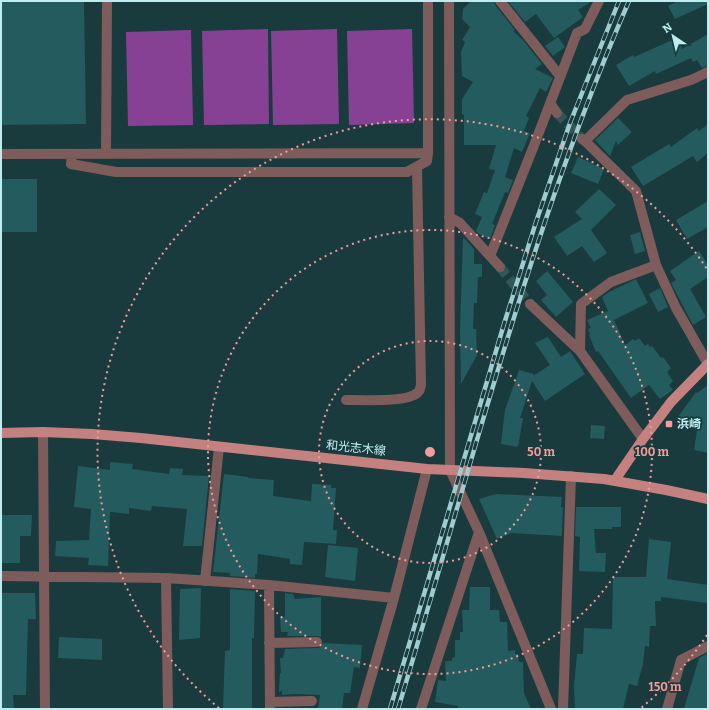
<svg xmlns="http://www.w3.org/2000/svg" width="709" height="710" font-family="Bitter,'Noto Sans JP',serif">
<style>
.water{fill:#874194}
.building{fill:#235b5f}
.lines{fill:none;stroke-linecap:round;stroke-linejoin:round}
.minor-tunnel{stroke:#325658;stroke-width:10;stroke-dasharray:10 5;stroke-linecap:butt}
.minor{stroke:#7e5c5b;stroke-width:10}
.major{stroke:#c5817f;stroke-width:10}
.rail-casing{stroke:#9fccd0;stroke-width:4.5}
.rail{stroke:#193b3d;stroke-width:3;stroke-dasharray:9;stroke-linecap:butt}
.ring{fill:none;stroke:#f59b99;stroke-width:2;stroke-dasharray:2 4}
.poi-dot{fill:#f59b99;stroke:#193b3d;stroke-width:1.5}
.labels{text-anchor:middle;stroke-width:3.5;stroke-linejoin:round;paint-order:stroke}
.poi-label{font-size:12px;font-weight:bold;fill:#bdedf1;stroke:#193b3d;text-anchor:start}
.street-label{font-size:12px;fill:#bdedf1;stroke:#193b3d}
.centre{fill:#f59b99;stroke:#193b3d;stroke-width:2}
.ring-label{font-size:12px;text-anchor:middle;font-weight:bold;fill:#f59b99;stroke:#193b3d;stroke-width:3.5;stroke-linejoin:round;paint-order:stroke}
</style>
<rect width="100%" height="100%" fill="#193b3d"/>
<path class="water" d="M268,29L269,124L204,125L202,31Z
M337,29L339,124L273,125L271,31Z
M412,29L414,123L349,125L347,31Z
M191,30L193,125L128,126L126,32Z"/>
<path class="building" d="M1,1H84L86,124L1,125Z
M471,1H494L495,5L515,30L513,31L523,40L542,64L535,69L553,78L546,92L540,88L526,116L529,118L524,131L530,133L522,152L514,148L505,177L513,180L508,193L505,192L492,224L495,225L490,239L479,234L476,231L482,217L475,214L484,192L487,193L495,170L489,169L496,145H464V115L462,114V99L473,82L462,76L461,52L465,42L462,40L470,27L462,19L463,9Z
M508,1H592L578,10L583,17L554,38L536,14L525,22Z
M678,1H708V4L675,19L668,6Z
M708,34V66L702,68L697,60L693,62L691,58L656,74L655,71L629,86L616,65L633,55L634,57L677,38L682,49Z
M558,37L565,47L553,56L545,46Z
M618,118L632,132L618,145L616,141L610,156L595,140Z
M708,124V153L697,162L693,156L643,186L631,167L669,144L671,147L697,128L699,131Z
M578,157L604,169L598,184L571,173Z
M1,179H37V232H1Z
M599,189L616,205L591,230L607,253L594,262L582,246L567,256L554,237L582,219L575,212Z
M708,201V227L687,239L676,220Z
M640,232L645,251L635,254L630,235Z
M463,238L465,239L474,249V264H482V277H478L477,303H474L473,329H476L477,355L461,384L460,330Z
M699,251L708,265V277L690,289L706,317L693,325L671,283L676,280L670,271Z
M547,271L573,302L556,317L541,300L547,295L536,281Z
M636,279L648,303L614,320L625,345L633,339L635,341L639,338L645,346L648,344L650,347L652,346L661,358L663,357L671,368L667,372L673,381L669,385L673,390L660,399L649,385L631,398L598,351L596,352L589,335L590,334L588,329L591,328L587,320L608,311L602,297L609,292Z
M660,288L668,307L658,312L649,294Z
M548,337L561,357L570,351L585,374L545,401L532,381L520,418H523L518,447L501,444L505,410L519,370L534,374L533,376L550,365L535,343Z
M708,385V453L694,450L697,431L678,417L696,392L697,393Z
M591,425L605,426L604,439L590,438Z
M110,462L133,464L132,469L169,474L170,468L183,469L182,475L209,476L202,546H183L187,509L152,506L151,511L129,508V514L110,512L108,566L88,565L89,558L55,556L56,541L89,540L91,509L74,507L78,466L110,470Z
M224,474L248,477V478L274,480L273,496L311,501L312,484L331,485V488H336L333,530H337L336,544L304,542L302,565L290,564V559L258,554L257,574H255V578L230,576V573L213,572Z
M496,494L562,497L561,507H563L562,536L511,533L497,539L479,499Z
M576,507H621V527H612V529H594L596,553H606L605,572L579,571L580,537L575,536Z
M1,515H32L31,536H20V563H1Z
M649,539L671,542L667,579L708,585V603L661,597V601H655L656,626H650L649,647L645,646L643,664L637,686L629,684L623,709H575L574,686L577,654H583L584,628L612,629L613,577H646Z
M328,545L358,548L355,581L325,577Z
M470,587H490V610H499L500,622H507L508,651L515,650V654H518L519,662H523L524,693L531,709H458V706L435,702L438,680L446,681L445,661H452V658L455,657V640H460V632H463L462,610H469Z
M201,588L200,638L179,640L180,589Z
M230,589L255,591L254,638H252V709H223L225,651L230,650Z
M1,593H35L36,619H28L26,695H13L14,709H1Z
M285,593L293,594L295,599L321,597V637L317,636H287L288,632H281L280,617H285Z
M59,637L102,639V660L58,658Z
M323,643L362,645L360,668L354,667L350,693H344L342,709H318L320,695L294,694L282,695V691L279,692L280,673H281L280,658H283L285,649L318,648L321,647Z
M708,653V709H684L699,658Z"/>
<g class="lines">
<path class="minor-tunnel" d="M557,113L582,139
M500,267L530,304"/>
<path class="minor" d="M449,1L450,470L479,532L551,709
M500,1L560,76
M550,103L557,113
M582,139L585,141L627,100L691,80L708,72
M585,141L636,191L656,265L676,308L708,364
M1,154L428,153V1
M72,154L71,164L116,172H407L427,161L428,153
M106,154L107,1
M449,217L460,223L500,267
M490,256L533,148L577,33L585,29L599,1
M530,304L580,351L643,439
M580,351L581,304L611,282L656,265
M346,400C361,400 402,402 414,395C419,393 420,390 421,385L417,167
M43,432L45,709
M1,576L166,578L269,585L394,598
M166,578L168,709
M205,581L219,447
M269,585L270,709
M269,643L317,642
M270,702L312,701
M362,709L394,598L427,469
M421,709L479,532
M563,709L571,476
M667,709L681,660L708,646"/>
<path class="major" d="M1,433L43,432L92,434L141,438L427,469L524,473L604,479L666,490L708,499
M615,480L643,439L671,402L708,364"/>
<defs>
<path id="rail" d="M390,709L504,324L536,222L570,123L619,1
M398,709C470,472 530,229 629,1"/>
</defs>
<use href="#rail" class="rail-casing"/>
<use href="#rail" class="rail"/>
</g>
<g class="ring">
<circle cx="430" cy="452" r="111"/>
<circle cx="430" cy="452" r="222"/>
<path d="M707 635A332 332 0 0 1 641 708M219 708A332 332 0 1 1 707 269"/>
</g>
<rect class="poi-dot" x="665" y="420" width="8" height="8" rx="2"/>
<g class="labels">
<g class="poi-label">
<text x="677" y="428">浜崎</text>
</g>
<g class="street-label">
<text transform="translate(356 448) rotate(6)" y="4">和光志木線</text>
</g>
</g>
<circle cx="430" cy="452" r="6" class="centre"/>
<g class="ring-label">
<text x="541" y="456">50 m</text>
<text x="652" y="456">100 m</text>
<text x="665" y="691">150 m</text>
</g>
<rect width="709" height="710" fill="none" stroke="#bdedf1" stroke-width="4"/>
<g transform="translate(673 36) rotate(325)" stroke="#193b3d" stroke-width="3" paint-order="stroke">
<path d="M0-3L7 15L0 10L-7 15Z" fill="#bdedf1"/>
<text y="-6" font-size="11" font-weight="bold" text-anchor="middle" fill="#bdedf1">N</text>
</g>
</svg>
